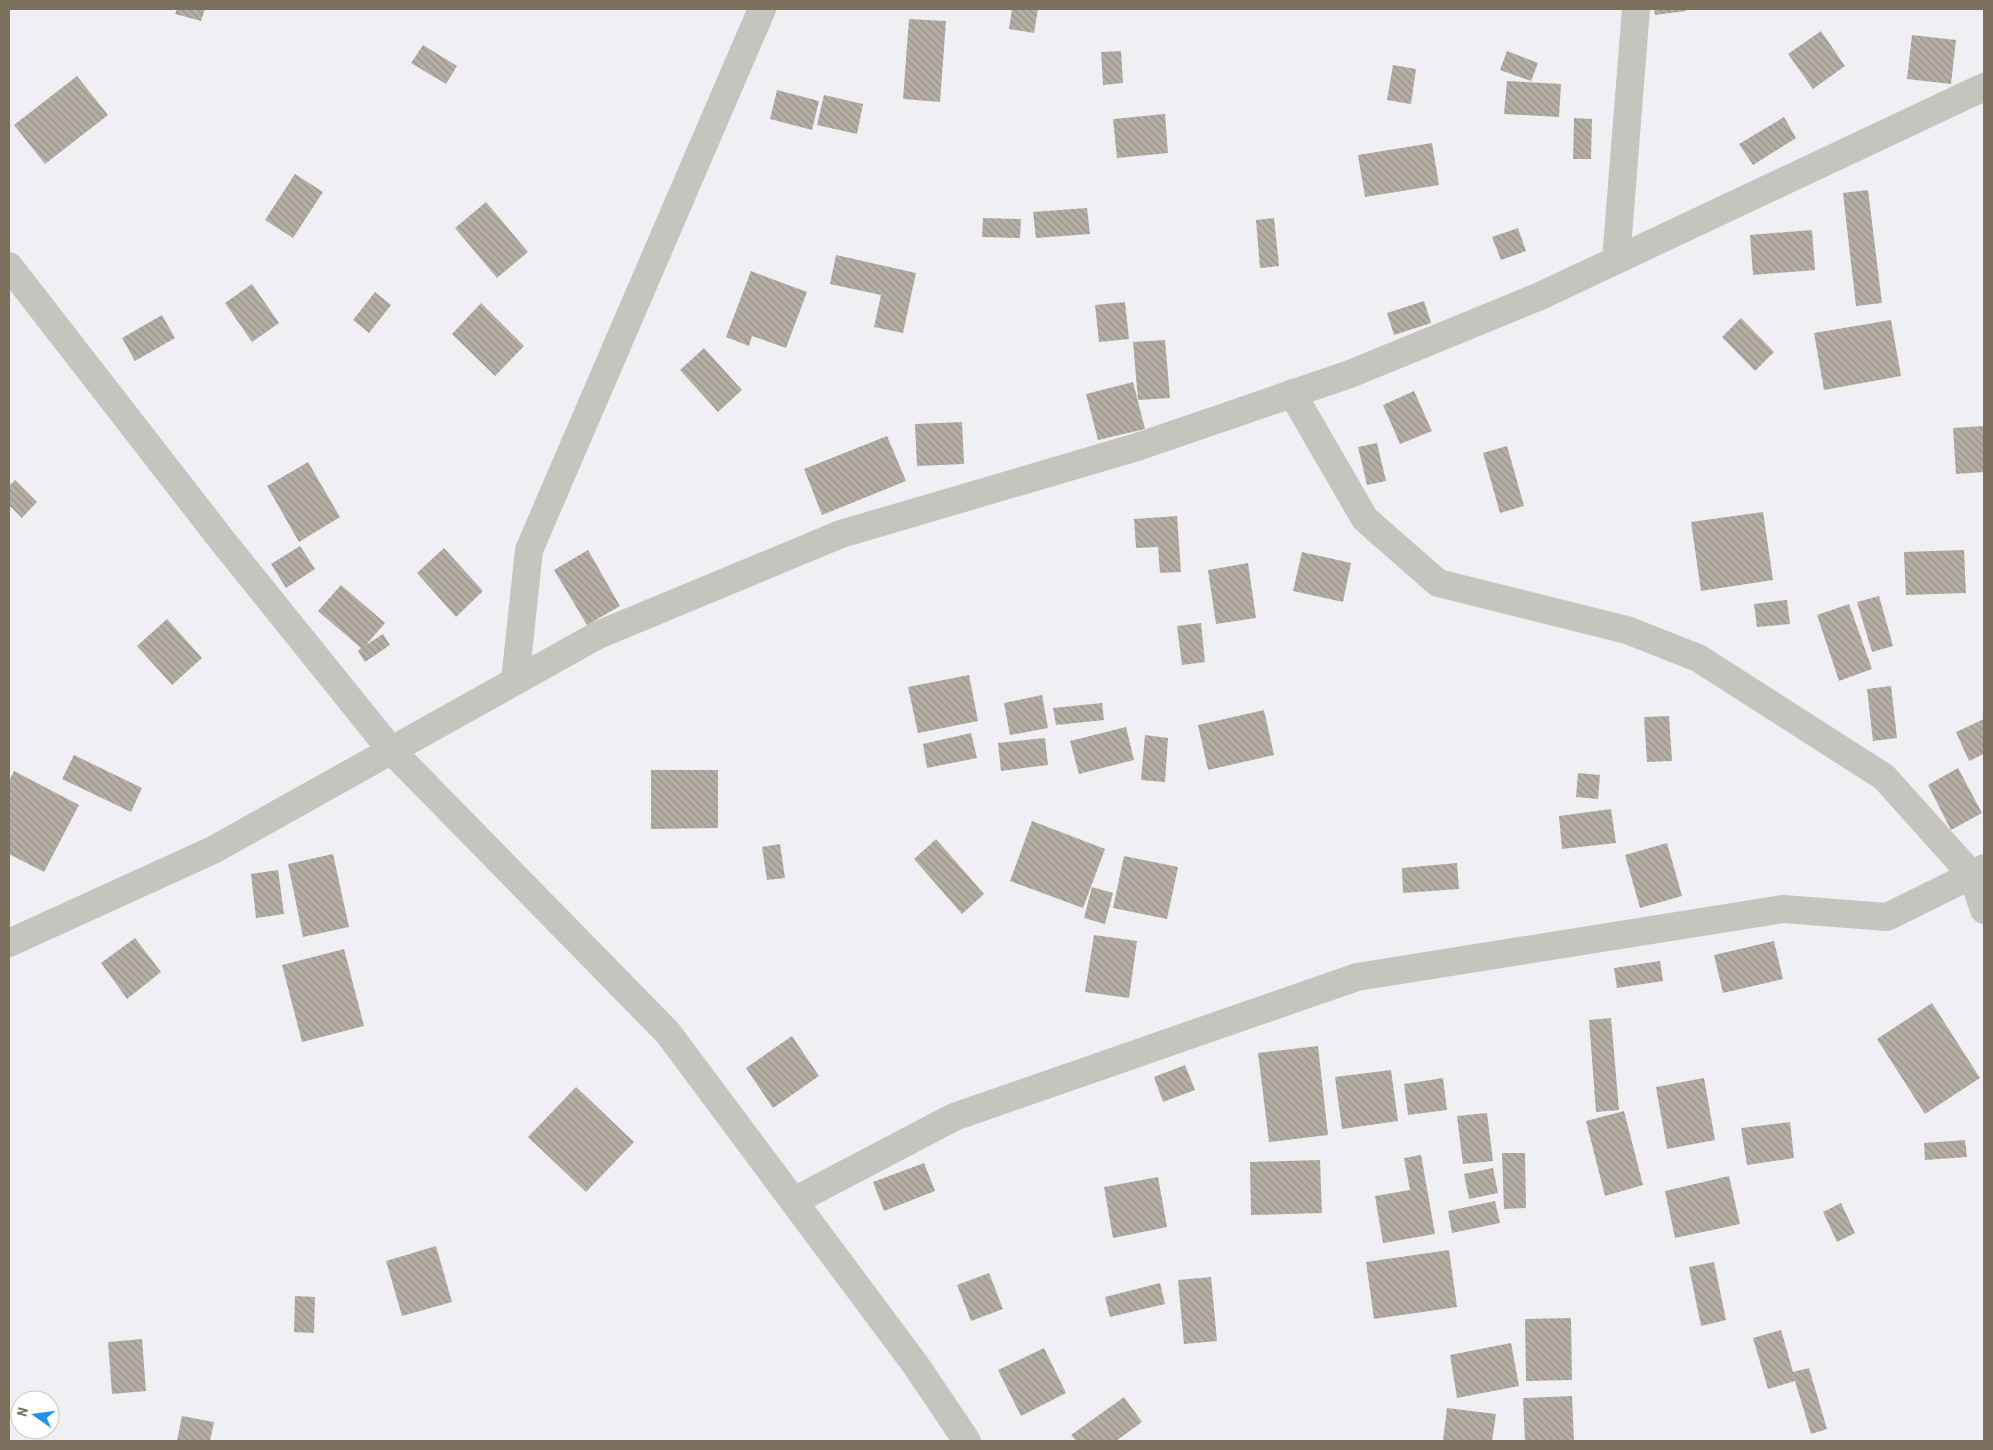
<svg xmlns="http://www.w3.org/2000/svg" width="1993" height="1450" font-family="'Roboto Condensed',sans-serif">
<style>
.building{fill:url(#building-back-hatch)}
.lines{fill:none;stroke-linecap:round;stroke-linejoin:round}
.minor{stroke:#c6c4bf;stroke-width:28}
</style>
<defs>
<pattern id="building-back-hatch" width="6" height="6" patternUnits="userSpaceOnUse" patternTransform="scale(1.25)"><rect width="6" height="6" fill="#b4aea5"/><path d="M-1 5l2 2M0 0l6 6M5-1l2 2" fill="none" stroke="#97928a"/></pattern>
</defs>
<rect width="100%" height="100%" fill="#f0f0f4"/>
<path class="building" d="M177,9H205L201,21L175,14Z
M1012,9H1038L1034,33L1009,29Z
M1654,9H1685L1686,11L1655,15Z
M909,19L946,21L940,102L903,99Z
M1821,31L1845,66L1813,89L1788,54Z
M1912,35L1956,40L1951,84L1907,79Z
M423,45L457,66L446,84L411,63Z
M1121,51L1123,83L1103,85L1101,52Z
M1507,51L1538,63L1531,81L1500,70Z
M1393,65L1416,69L1411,104L1387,100Z
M77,76L108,115L45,164L14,125Z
M1507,81L1561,84L1559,117L1504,114Z
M777,90L819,101L812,130L770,119Z
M824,95L863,104L857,134L817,125Z
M1165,114L1168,153L1117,158L1113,119Z
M1784,117L1796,138L1753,165L1739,144Z
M1574,118L1592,119L1591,159H1573Z
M1432,143L1439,185L1365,197L1358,155Z
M295,174L323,192L293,238L265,220Z
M1868,190L1882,303L1856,306L1843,193Z
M486,202L528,252L497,278L455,228Z
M1087,208L1090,234L1036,238L1033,212Z
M983,218L1021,219L1020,238L982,237Z
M1274,218L1279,266L1260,268L1256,220Z
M1518,228L1526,251L1501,260L1492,237Z
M1812,230L1815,270L1753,275L1750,235Z
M836,255L916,273L903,333L874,327L881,295L830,284Z
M751,271L807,292L786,348L752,336L749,346L726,337Z
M252,284L279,323L252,342L225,303Z
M375,292L391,305L369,333L353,320Z
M1424,301L1431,323L1394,335L1387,313Z
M1125,302L1129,339L1099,342L1095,305Z
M481,303L524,346L495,376L452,334Z
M162,315L175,338L135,361L122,338Z
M1741,318L1774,352L1755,371L1722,337Z
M1891,320L1901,376L1824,390L1814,333Z
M1165,340L1170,398L1138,400L1133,342Z
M704,348L742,390L718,412L680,370Z
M1133,382L1145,429L1098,440L1086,394Z
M1414,391L1432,431L1400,444L1383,405Z
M962,422L964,464L917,466L915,424Z
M1984,426V472L1956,474L1953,428Z
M887,436L906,481L822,515L804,469Z
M1377,443L1386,481L1367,485L1358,447Z
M1507,446L1524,506L1500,513L1483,453Z
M308,462L340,517L299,542L267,486Z
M15,480L37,502L22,518L9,505V486Z
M1763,512L1773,580L1701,591L1691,522Z
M1177,516L1181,572L1160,573L1158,547L1136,548L1134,519Z
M300,546L315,569L286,588L271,564Z
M444,548L483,591L456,617L417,573Z
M588,550L620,606L587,625L554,570Z
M1964,550L1966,593L1906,595L1904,552Z
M1302,552L1351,563L1343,602L1293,591Z
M1248,563L1256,618L1216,624L1208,570Z
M341,585L385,623L366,645L383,634L390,645L365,662L358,651L361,648L318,611Z
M1879,596L1893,646L1872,652L1857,602Z
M1787,600L1790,624L1757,627L1754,604Z
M1849,604L1872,669L1839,681L1817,615Z
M167,619L202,658L172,685L137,646Z
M1201,623L1205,662L1182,665L1177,626Z
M969,675L978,721L918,733L908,687Z
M1891,686L1897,738L1873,741L1867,689Z
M1042,695L1048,728L1010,735L1004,703Z
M1102,703L1104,720L1056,725L1053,708Z
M1264,710L1274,755L1208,770L1198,725Z
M1669,716L1672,761L1647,762L1644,717Z
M1984,719V754L1969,761L1956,732Z
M1126,727L1134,760L1079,774L1070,741Z
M971,733L977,758L927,768L923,744Z
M1145,735L1168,738L1165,782L1141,780Z
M1045,738L1048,765L1001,771L998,743Z
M74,755L142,788L131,812L62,779Z
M1958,768L1982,813L1951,830L1928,785Z
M651,770H718V828L651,829Z
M14,771L79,805L44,872L9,854V781Z
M1578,773L1600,775L1598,799L1576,797Z
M1611,809L1616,843L1562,849L1559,816Z
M1032,821L1105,849L1083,908L1010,881Z
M936,839L984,894L962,914L914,859Z
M1667,843L1682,896L1640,908L1625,855Z
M780,844L785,878L767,880L762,847Z
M333,854L349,927L303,937L288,864Z
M1124,856L1178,867L1167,919L1113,908Z
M1457,863L1459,889L1403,893L1402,868Z
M278,870L284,914L256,918L251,874Z
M1092,887L1113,893L1105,924L1084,918Z
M1094,935L1137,941L1129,998L1085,992Z
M135,938L161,972L127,999L101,963Z
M1774,941L1783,979L1723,993L1714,955Z
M344,949L364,1026L302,1042L282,965Z
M1660,961L1663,981L1617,988L1614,968Z
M1932,1003L1980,1078L1925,1114L1877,1039Z
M1611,1018L1619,1110L1596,1112L1589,1020Z
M792,1036L819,1076L773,1108L746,1068Z
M1318,1046L1328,1135L1269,1142L1258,1053Z
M1185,1065L1195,1090L1163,1102L1154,1077Z
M1391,1070L1398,1121L1342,1129L1335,1077Z
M1443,1078L1447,1110L1408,1115L1404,1084Z
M1704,1078L1715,1140L1667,1149L1656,1087Z
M576,1087L634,1142L586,1192L528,1137Z
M1624,1111L1643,1185L1605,1196L1586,1121Z
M1487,1113L1493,1161L1463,1164L1457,1116Z
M1790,1122L1794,1158L1747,1165L1741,1128Z
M1965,1140L1967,1157L1925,1160L1924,1143Z
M1502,1153H1525L1526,1208L1504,1209Z
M1421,1155L1435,1234L1383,1243L1375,1196L1410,1190L1404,1158Z
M1320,1160L1322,1213L1251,1215L1250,1162Z
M924,1163L935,1191L884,1211L873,1182Z
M1493,1168L1498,1193L1469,1199L1464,1174Z
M1729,1176L1740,1224L1675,1238L1665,1191Z
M1158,1177L1167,1227L1113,1238L1104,1187Z
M1495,1201L1500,1223L1452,1233L1448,1211Z
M1841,1203L1855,1233L1837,1242L1823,1212Z
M436,1246L452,1302L402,1316L386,1261Z
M1449,1250L1457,1307L1374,1319L1366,1262Z
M1714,1262L1726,1320L1701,1326L1689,1267Z
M989,1273L1003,1309L971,1321L957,1285Z
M1211,1277L1217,1341L1184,1344L1178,1280Z
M1160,1283L1165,1304L1110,1317L1105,1297Z
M295,1296L315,1297L314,1333L294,1332Z
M1571,1318L1572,1380L1526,1381L1525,1319Z
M1781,1330L1793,1372L1809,1368L1827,1429L1811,1434L1795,1381L1768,1389L1753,1338Z
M142,1339L146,1391L112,1394L108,1342Z
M1511,1343L1519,1386L1457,1398L1450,1355Z
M1044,1348L1066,1393L1021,1416L998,1370Z
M1572,1396L1574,1441H1525L1523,1398Z
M1124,1397L1142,1422L1116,1441H1076L1071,1435Z
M1447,1408L1496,1414L1492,1441L1443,1440Z
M182,1416L214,1422L210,1441H177Z"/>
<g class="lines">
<path class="minor" d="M1616,260L1636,9
M9,266L221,539L391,750L668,1033L915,1364L967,1441
M1292,393L1365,519L1438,583L1627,630L1698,658L1884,777L1972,875L1984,910
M515,681L529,550L762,9
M9,943L213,850L598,635L841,534L1137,447L1350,374L1538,297L1984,87
M794,1201L954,1117L1357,977L1783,909L1887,917L1972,875L1984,868"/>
</g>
<rect width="1993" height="1450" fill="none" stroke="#7c715e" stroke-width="20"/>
<g transform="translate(35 1415) rotate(284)"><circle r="24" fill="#ffffff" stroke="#cbc6bf"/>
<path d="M0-4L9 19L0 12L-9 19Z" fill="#1c94e7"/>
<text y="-8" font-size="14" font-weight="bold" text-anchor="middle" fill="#7c715e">N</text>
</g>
</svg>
